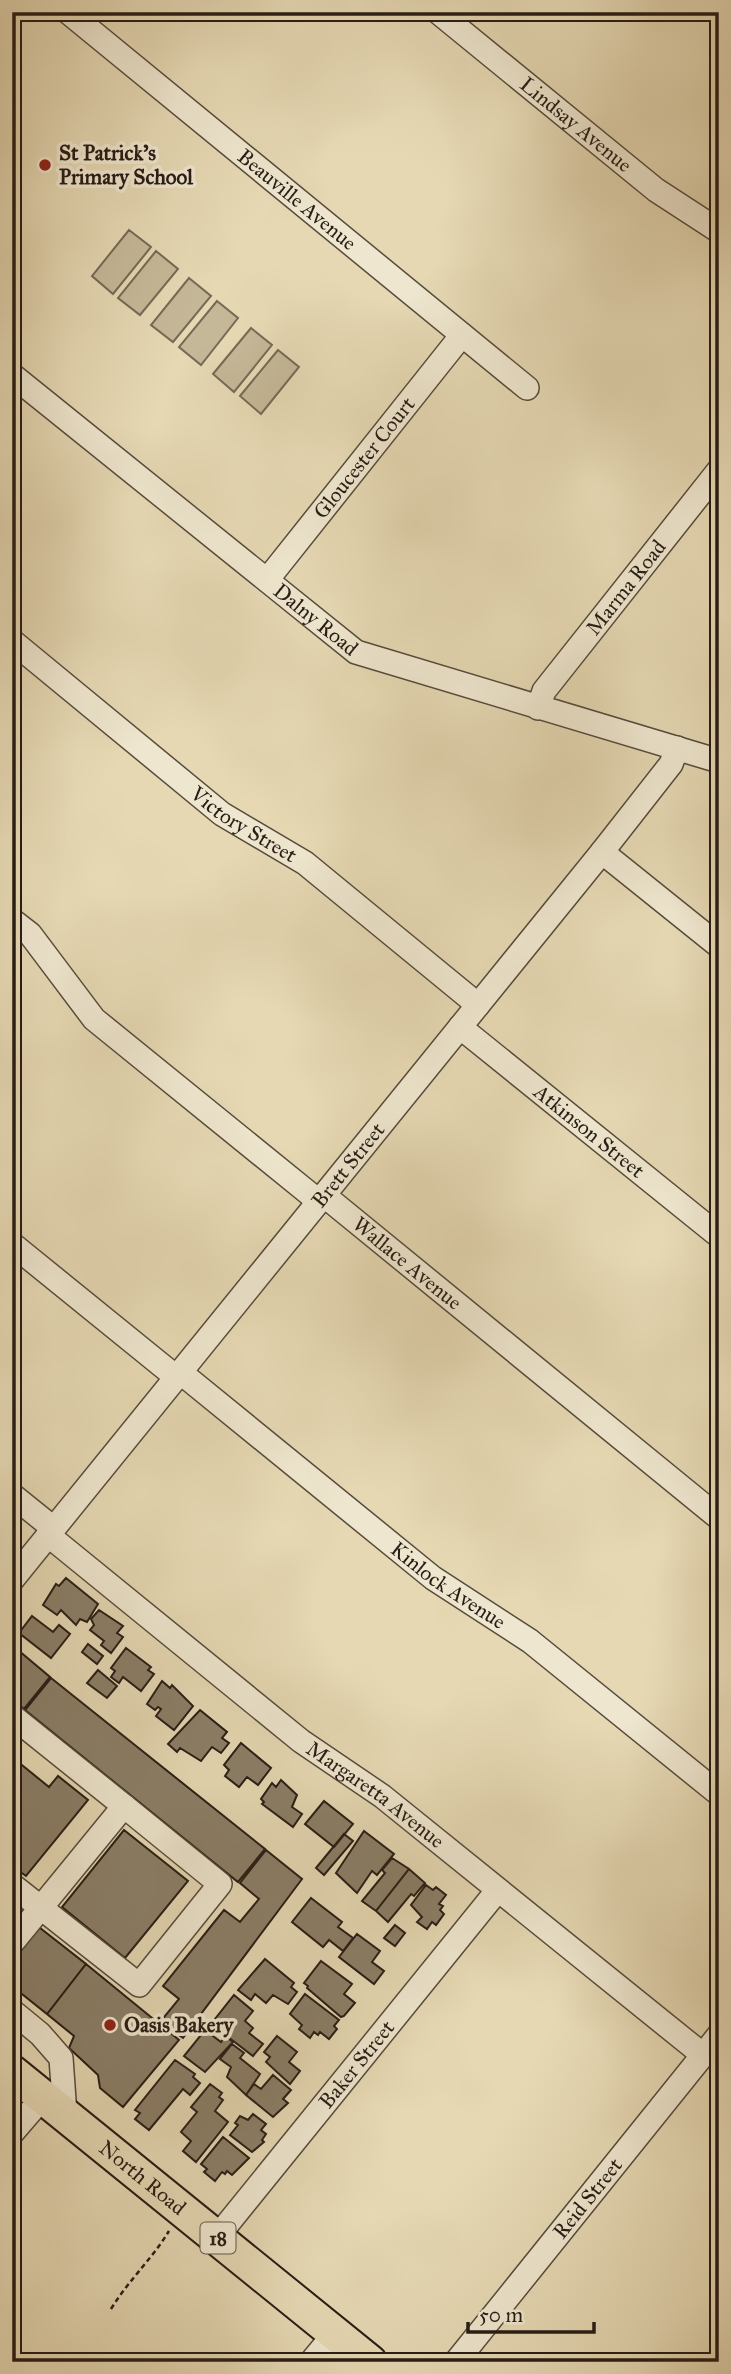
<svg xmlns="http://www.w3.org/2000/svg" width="731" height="2374" font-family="'IM FELL Great Primer',serif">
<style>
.green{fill:#c5b898;stroke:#766a56;stroke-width:2}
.building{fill:#8a7e67;stroke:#271c15;stroke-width:2}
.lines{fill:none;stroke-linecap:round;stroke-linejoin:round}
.minor-casing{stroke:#564b3c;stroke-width:26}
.highway-casing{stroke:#271c15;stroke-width:37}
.path{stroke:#271c15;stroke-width:2.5;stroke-dasharray:5 3.5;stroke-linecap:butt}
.minor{stroke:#eee6ce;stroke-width:23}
.highway{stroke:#e5d8b3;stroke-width:33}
.poi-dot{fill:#8f2418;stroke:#eee6ce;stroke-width:2.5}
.labels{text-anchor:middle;stroke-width:7;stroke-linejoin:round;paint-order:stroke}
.shield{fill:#eee6ce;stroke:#63594c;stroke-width:2}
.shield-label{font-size:19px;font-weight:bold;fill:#271c15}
.street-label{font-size:21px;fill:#271c15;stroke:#eee6ce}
.poi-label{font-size:21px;font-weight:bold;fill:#271c15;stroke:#eee6ce;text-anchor:start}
</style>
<rect width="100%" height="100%" fill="#e5d8b3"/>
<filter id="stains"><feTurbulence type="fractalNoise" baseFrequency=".00286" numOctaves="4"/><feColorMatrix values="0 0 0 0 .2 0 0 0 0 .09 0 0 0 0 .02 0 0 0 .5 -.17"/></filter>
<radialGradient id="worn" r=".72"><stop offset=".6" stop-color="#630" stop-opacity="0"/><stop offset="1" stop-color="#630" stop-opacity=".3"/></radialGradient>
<path class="green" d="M129,230L151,247L113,294L92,276Z
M156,251L178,269L140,315L118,298Z
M189,278L211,296L173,342L151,325Z
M217,301L238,318L201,365L179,347Z
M251,328L272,345L234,392L213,374Z
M278,350L299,367L261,414L240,396Z"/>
<path class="building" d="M66,1578L98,1604L87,1622L80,1619L76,1625L61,1610L57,1615L43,1605L56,1584L59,1586Z
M99,1610L123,1626L117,1633L123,1637L111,1653L101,1645L104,1641L90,1630L94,1625L91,1619Z
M32,1616L53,1632L59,1625L70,1634L51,1658L19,1633Z
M88,1644L103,1656L97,1664L82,1652Z
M12,1645L50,1677L24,1709L12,1699Z
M126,1648L151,1667L148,1670L154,1674L141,1691L123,1677L119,1683L111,1677L115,1671L111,1668Z
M98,1670L117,1686L107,1698L87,1683Z
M51,1678L265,1849L238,1882L25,1710Z
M162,1681L170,1688L172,1685L193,1706L174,1730L156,1716L161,1709L158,1707L155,1710L147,1704Z
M200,1710L227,1732L222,1738L229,1743L221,1753L212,1747L201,1761L180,1748L177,1752L168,1744Z
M241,1743L271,1768L258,1785L247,1777L239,1787L225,1776L229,1770L224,1765Z
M12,1757L49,1787L58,1776L88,1800L26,1876L12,1866Z
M281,1780L297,1795L292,1807L302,1814L293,1827L262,1804L264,1802L261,1799L272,1783L276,1787Z
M324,1801L353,1824L334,1847L305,1824Z
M124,1830L188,1881L125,1958L62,1907Z
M364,1831L394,1854L377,1875L372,1871L357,1893L336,1873Z
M344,1834L353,1841L324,1875L316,1868Z
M266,1850L302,1879L183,2038L160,2022L179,1999L163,1986L224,1910L240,1922L259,1899L240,1883Z
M392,1858L409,1869L376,1911L362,1901L385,1873L382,1870Z
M409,1869L425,1883L414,1896L411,1894L388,1922L376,1911Z
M426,1885L433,1890L436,1887L446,1895L439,1904L443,1906L440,1910L444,1914L436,1925L432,1922L427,1929L417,1922L422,1917L411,1905Z
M311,1898L342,1922L338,1927L353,1938L343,1951L329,1940L323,1947L292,1922Z
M35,1924L86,1964L47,2014L12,1986V1952Z
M395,1925L405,1933L395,1946L384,1938Z
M357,1934L380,1951L372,1962L384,1971L374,1984L339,1957Z
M265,1959L294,1983L291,1987L297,1992L288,2004L273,1995L266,2003L255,1994L251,2000L238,1990Z
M321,1961L352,1984L344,1994L355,2003L344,2016L341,2017L307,1988L308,1986L304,1983Z
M86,1964L179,2040L123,2107L100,2088L98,2075L69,2048L74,2036L47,2014Z
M305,1994L339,2020L334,2026L337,2029L329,2039L320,2032L318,2035L314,2032L310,2038L299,2029L302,2025L290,2014Z
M234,1995L253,2011L245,2021L253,2028L249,2033L263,2044L253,2056L211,2024Z
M205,2030L221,2042L225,2036L233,2042L205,2072L184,2056Z
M277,2036L297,2052L289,2062L300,2071L290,2084L266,2062L270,2057L264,2052Z
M232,2044L244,2053L240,2058L260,2074L246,2095L227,2077L231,2067L220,2059Z
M175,2060L195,2074L193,2077L200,2083L190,2095L183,2089L149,2130L135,2119L140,2113L135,2110Z
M273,2075L291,2090L283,2099L288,2103L273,2117L246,2095L254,2084L261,2089Z
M210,2084L222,2093L219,2097L223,2100L215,2111L228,2122L196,2162L183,2151L191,2141L181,2132L197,2112L191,2107Z
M253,2114L266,2124L261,2130L266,2134L262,2140L264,2142L252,2152L230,2135L238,2125L235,2123L240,2116L248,2120Z
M223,2137L249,2158L232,2175L227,2171L225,2174L222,2172L215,2181L204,2172L207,2169L201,2164Z"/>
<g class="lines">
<defs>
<g id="minor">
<path id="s1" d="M68,12L527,388"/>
<path id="s2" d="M438,12L656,190L719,231"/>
<path id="s3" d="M12,375L356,652L719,761"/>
<path id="s4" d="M267,580L462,335"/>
<path id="s5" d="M12,641L222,814L305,863L478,1005"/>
<path id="s6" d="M538,708L544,691L719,470"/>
<path d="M602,852L719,946"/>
<path id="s7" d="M12,920L30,934L94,1019L311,1195L331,1201L719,1518"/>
<path id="s8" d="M460,1027L719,1236"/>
<path d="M12,1244L176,1377"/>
<path id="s9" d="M180,1372L433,1578L530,1641L719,1794"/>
<path d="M12,1495L53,1528"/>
<path id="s10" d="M48,1535L301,1741L382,1796L703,2055"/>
<path id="s11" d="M12,1580L602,852L671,764L677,748"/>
<path d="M12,1716L124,1806"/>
<path d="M12,1885L139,1985L220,1884L124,1806L12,1943"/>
<path d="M12,2011L40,2034L61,2058L65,2114"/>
<path d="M12,2133L43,2097"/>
<path id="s12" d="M217,2237L497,1891"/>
<path d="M311,2362L335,2333"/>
<path id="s13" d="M456,2362L719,2035"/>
</g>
<g id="highway">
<path id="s14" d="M12,2072L370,2362"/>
</g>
</defs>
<use href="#minor" class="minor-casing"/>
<use href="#highway" class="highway-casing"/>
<path class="path" d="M111,2309C128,2281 152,2259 169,2231"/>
<use href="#minor" class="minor"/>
<use href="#highway" class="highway"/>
</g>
<g class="poi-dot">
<circle cx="45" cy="165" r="7"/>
<circle cx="110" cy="2025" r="7"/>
</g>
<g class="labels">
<rect class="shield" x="200.5" y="2222.5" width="35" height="31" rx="5"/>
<g class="shield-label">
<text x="218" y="2245">18</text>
</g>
<g class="street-label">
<text dy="7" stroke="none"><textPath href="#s2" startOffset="178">Lindsay Avenue</textPath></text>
<text dy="7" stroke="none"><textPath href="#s1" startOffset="296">Beauville Avenue</textPath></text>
<text dy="7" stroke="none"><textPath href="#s4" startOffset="156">Gloucester Court</textPath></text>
<text dy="7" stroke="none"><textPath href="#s6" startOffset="150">Marma Road</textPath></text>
<text dy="7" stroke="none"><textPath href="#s3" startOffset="390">Dalny Road</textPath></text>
<text dy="7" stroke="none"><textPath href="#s5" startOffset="296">Victory Street</textPath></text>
<text dy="7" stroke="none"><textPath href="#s8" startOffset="166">Atkinson Street</textPath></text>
<text dy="7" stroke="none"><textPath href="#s11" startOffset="534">Brett Street</textPath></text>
<text dy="7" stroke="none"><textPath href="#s7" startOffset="528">Wallace Avenue</textPath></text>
<text dy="7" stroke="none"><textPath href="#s9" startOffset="343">Kinlock Avenue</textPath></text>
<text dy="7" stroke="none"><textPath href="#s10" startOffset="418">Margaretta Avenue</textPath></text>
<text dy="7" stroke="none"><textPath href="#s12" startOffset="222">Baker Street</textPath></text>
<text dy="7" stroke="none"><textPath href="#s14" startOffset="168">North Road</textPath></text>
<text dy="7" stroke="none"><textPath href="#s13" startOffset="210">Reid Street</textPath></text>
</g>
<g class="poi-label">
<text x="59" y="160">St Patrick's<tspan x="59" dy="24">Primary School</tspan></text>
<text x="124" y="2032">Oasis Bakery</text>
</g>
</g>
<rect width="731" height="2374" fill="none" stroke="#e5d8b3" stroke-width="42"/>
<rect x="14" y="14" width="703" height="2346" fill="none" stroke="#271c15" stroke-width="3.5"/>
<rect x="21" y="21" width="689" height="2332" fill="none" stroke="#271c15" stroke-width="2"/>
<path d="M468 2322v10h126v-10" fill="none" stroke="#271c15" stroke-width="3.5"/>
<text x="479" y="2322" font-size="21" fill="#271c15" stroke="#eee6ce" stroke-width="5" paint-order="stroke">50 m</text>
<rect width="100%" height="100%" filter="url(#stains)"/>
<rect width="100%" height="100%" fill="url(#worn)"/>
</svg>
